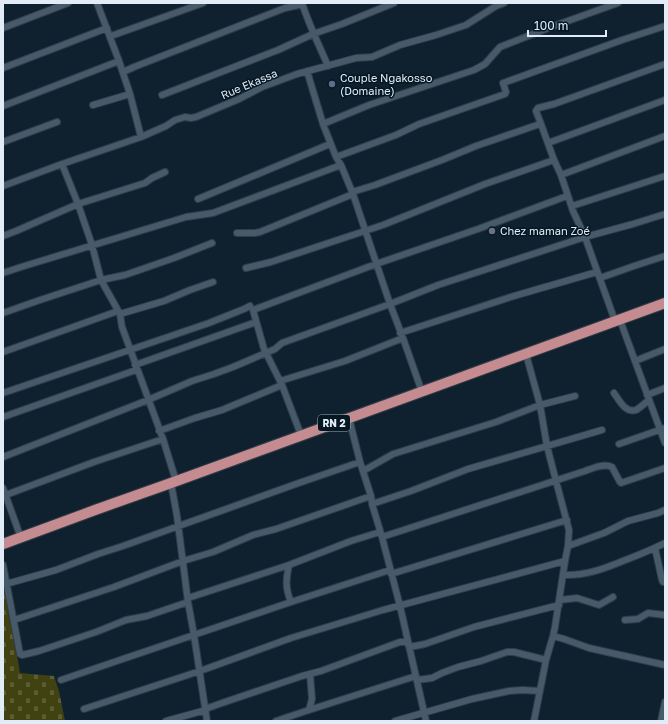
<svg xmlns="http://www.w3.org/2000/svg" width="668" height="724" font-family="'Golos Text',sans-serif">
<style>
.cemetery{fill:url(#cemetery-stones)}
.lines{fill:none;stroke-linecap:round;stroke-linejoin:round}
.minor-casing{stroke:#323c47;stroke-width:8}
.trunk-casing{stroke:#323c47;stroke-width:12}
.minor{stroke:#465a6a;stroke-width:6}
.trunk{stroke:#c48b90;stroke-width:10}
.service-dot{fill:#5c6f8a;stroke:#061724;stroke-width:1.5}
.worship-dot{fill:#6b7280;stroke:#061724;stroke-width:1.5}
.labels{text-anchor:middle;stroke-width:3;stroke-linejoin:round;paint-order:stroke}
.shield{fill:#061724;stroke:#9facb7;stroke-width:1}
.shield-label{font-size:10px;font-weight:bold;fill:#e1ecf6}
.poi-label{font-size:11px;fill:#e1ecf6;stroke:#061724;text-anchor:start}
.street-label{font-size:11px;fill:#e1ecf6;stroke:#061724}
</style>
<defs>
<pattern id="cemetery-stones" width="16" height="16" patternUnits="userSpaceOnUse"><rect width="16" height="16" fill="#404212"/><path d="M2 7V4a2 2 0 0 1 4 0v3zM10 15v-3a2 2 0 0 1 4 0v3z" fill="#5b5d35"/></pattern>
</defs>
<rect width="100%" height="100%" fill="#0f212e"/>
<path class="cemetery" d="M3,585H5L20,673L54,676L59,691L65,721H3Z"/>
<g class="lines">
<defs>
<path id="minor" d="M97,3L119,61L130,94L141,137
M302,3C309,25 319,45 328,66
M3,28L68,3
M111,36L203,3
M3,68L107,28
M307,71L323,124L336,157L341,165L353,194L390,304L403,338L422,392
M123,72L134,67L285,8L299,5L300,3
M162,95L278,50L313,34L342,24L394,3
M93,105L130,94
M3,106L119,61
M323,124L369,105L474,70L485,64L500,47L551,27L618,3
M541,124L554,160L561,175L573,211L585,237L615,321
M3,142L57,122
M548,143L665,100
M336,157L396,135L419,124L505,94L506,92L503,83L506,82L622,40L665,26
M62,164L78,204L92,245L101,280L120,314L122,327L163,439L176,481
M561,175L665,136
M3,186L62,164L141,137L166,126L175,120L185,117L191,118L196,117L239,99L262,87L297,74L356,58L372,57L400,45L436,35L466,25L496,6L504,3
M352,192L375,185L442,160L476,146L537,125L541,124L536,111L538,108L554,104L665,64
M198,199L330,144
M572,206L665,176
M237,233H255L260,232L353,194
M3,236L16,231L78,204L145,183L152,178L165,172
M246,268L271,262L383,225L485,184L554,160
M3,273L21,267L186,217L213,213L341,165
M600,278L634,266L665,256
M3,313L40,300L101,280L125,275L174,258L212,243
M120,314L164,301L190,290L213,282
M620,320L665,443
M400,333L514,296L597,272
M3,352L118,311
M526,354L540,405L547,446L556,481L569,530L568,546L565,561L555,627L553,636L546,660L534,721
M635,361L665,349
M135,365L256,322
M280,381L345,361L403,338
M3,393L209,323L244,309L250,306
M614,393C619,400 625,413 636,410C640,408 645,403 649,400
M647,395L665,388
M3,417L136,370
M349,418L360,462L371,496L372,504L382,537L400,606L426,721
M159,431L195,418L222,410L282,385
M301,435L282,385L264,349L253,310L376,264L478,229L567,196
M619,444L665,428
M3,457L148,400L192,381L214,374L233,367L275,349L282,343L390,304L438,285L585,237L633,224L665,214
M363,471L393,454L496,422L540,405L575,396
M171,483L177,516L188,602L194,635L207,721
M3,488L21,538
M3,496L94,462L163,439
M372,504L411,491L468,469L602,430
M382,537L585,471C593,468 604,463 612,467L620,482L621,483L665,468
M568,546L604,533L628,521L658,513L665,510
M655,548L662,580L663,582H665
M3,565L20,654L22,655L39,651L96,632L126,620L147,616L188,602
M289,565C286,579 285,588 291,602
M391,574L567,520
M563,575C587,576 606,568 628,559C641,554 653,549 665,543
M6,584L56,570L98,554L123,546L296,484L360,462
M188,598L289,565L351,541L380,532
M560,600L577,598L599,605L613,597
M14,620L114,587L183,561L213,552L253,535L276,529L371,496
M625,620L638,619L648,613L665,615
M553,636L564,639L589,648L665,665
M61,680L291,602L390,570
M417,680L432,678L442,673L458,667L481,661L507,652H514L546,660
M84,709L200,671L291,638L383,610L565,561
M309,710L312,699L310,674
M166,721L206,710L208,708L222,703L302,676L321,671L400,642H406L410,647L425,644L474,627L559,605
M276,721L309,710L416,676
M395,721L472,699L509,691L522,690L540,691
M661,721L665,702"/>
<path id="trunk" d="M3,544L95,510L171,483L665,303"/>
</defs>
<use href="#minor" class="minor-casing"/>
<use href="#trunk" class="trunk-casing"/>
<use href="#minor" class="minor"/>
<use href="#trunk" class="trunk"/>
</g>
<circle class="service-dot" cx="332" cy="84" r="4"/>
<circle class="worship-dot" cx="492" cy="231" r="4"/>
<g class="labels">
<rect class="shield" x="318" y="415" width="32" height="16" rx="3"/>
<g class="shield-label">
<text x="334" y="427">RN 2</text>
</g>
<g class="poi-label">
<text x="340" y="82">Couple Ngakosso<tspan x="340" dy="13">(Domaine)</tspan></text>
<text x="500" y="235">Chez maman Zoé</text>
</g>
<g class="street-label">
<text transform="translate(249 84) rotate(-23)" y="4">Rue Ekassa</text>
</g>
</g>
<rect width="668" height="724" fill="none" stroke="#e1ecf6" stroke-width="8"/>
<path d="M528 30v6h78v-6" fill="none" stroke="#e1ecf6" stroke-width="2"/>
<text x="534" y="30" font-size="12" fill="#e1ecf6" stroke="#061724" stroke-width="3" paint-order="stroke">100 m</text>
</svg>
